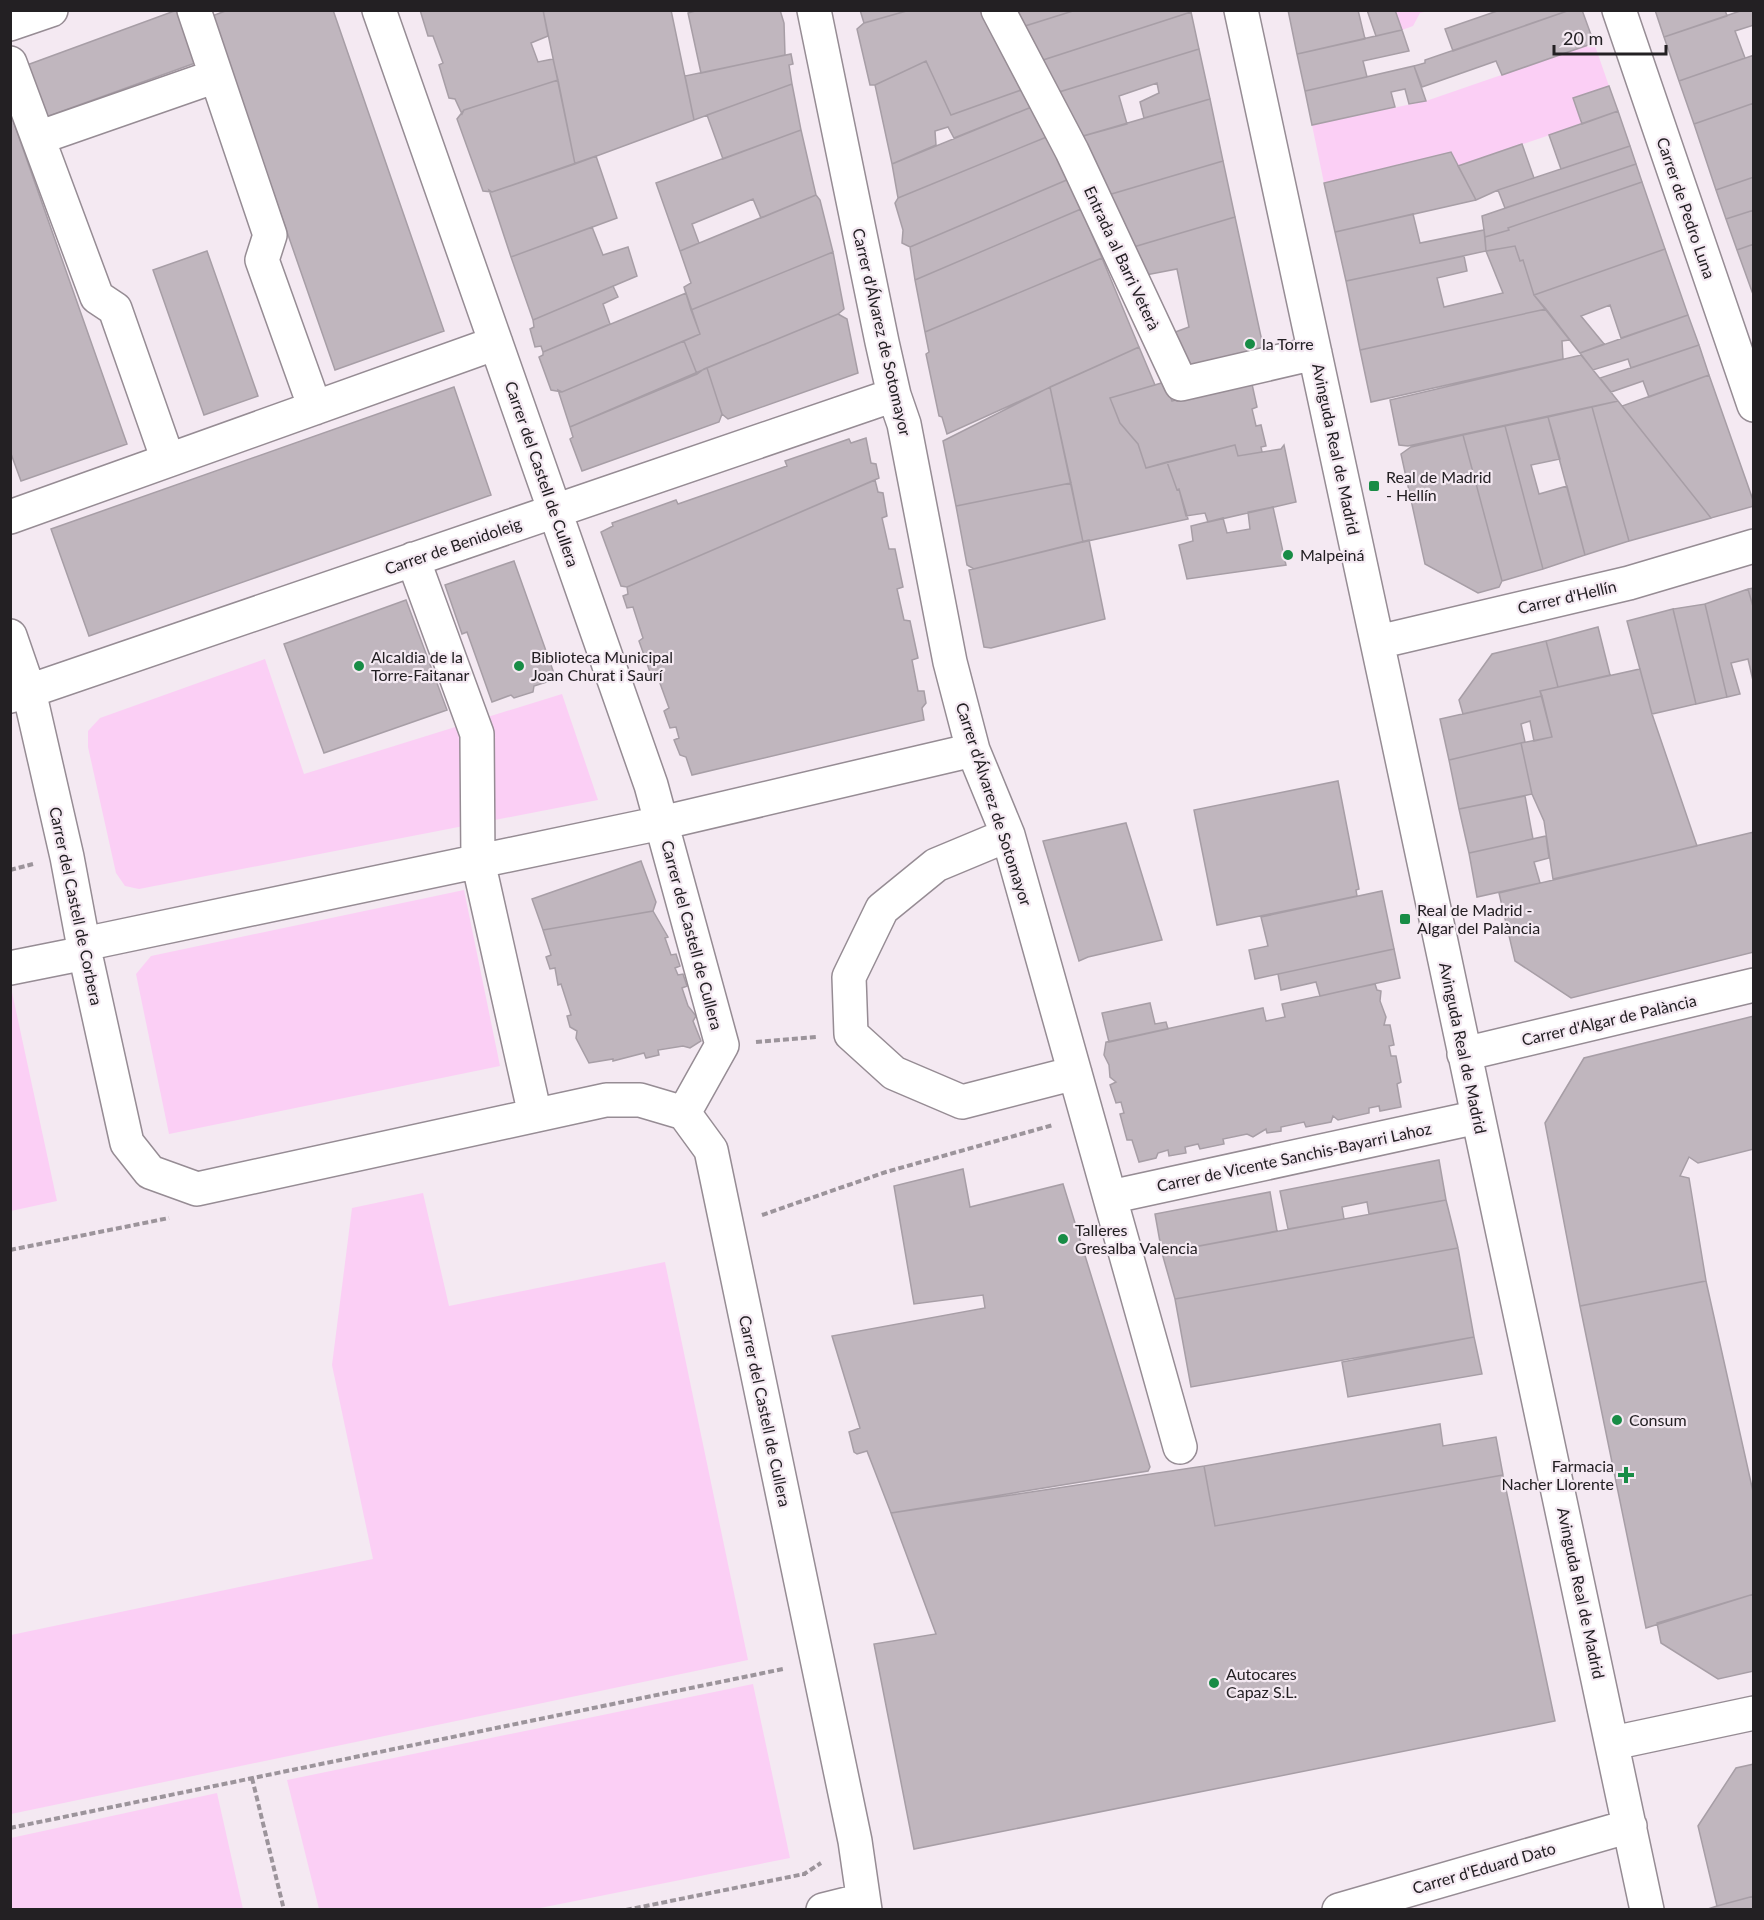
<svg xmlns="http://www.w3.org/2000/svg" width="1764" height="1920" font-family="Lato,sans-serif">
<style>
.green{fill:#fbcff5}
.building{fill:#c0b6be;stroke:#a79ea6;stroke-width:1.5}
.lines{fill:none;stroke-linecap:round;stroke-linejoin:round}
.minor-casing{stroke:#968c94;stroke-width:36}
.path{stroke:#9c949b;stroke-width:4;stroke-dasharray:6 3;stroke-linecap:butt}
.minor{stroke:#fff;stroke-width:33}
.poi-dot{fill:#188c46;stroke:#f4e9f2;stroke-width:2}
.labels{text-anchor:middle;stroke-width:4.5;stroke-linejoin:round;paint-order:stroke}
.street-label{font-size:16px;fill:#232023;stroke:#f4e9f2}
.poi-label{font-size:16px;fill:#232023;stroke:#f4e9f2;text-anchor:start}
</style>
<rect width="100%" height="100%" fill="#f4e9f2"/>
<path class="green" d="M1395,11H1428L1420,13L1413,26L1402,30Z
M1594,43L1609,86L1573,98L1582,124L1458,166L1451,152L1324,183L1312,125L1426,101Z
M265,659L304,774L562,694L598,800L139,889L125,886L116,873L88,747V731L100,718Z
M464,890L500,1066L169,1134L136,974L151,956Z
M10,983L57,1201L11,1211H10Z
M423,1193L449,1306L665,1262L748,1660L11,1814V1635L373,1559L332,1365L352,1208Z
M753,1684L790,1858L535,1909H319L287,1780Z
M217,1793L243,1909H11V1838Z"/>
<path class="building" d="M177,10H180L198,62L46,117L27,65Z
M228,10H333L444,331L335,370L212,16Z
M420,10H543L548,36L531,43L538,62L553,59L558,80L464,110L462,114L455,99L449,98L439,65L443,63L433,36H428Z
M543,10H671L694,120L575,164Z
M699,10H780L784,23L785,55L701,73L688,13Z
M860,10H910L864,23Z
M910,10H983L1024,89L951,115L926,61L875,85H870L857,29L864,23Z
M1017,10H1076L1025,26Z
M1076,10H1191V12L1043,60L1025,26Z
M1288,10H1358L1365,39L1297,54Z
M1367,10H1395L1402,30L1376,36Z
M1500,10H1570L1453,51L1445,29Z
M1570,10H1582L1594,43L1502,75L1496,61L1422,87L1414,66L1425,63V60Z
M1655,10H1725L1727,16L1664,37Z
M1743,10H1754V25L1735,31L1745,58L1679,81L1664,37Z
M1191,12L1199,49L1059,92L1043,60Z
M1402,30L1409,51L1363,61L1367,77L1305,91L1297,54Z
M1199,49L1210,99L1144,118L1140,102L1159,93L1157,83L1119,96L1127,124L1083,136L1059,92Z
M791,54L793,64L789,65L792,84L694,120L685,76Z
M1754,55V103L1694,124L1679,81Z
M926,61L951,115L1024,89L1034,106L954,138L948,127L935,131L936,145L892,164L875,85Z
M1414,66L1426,101L1409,104L1405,89L1391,92L1395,107L1312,125L1305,91Z
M558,80L575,164L492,192L483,191L457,119L464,110Z
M792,84L801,130L723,159L707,115Z
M1609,86L1618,111L1582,124L1573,98Z
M1210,99L1223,161L1108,195L1083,136Z
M1754,103V177L1716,190L1694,124Z
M1034,106L1049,136L898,198L892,164Z
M1618,111L1630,146L1561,169L1549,135Z
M10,112L127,444L21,481L10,451Z
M801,130L816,195L761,218L753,199L692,224L699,243L680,251L656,183Z
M1049,136L1069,179L910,247L902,243L903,230L895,203L898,198Z
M1522,144L1534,178L1498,190L1476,200L1458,166Z
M1630,146L1636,164L1505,208L1498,190Z
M1451,152L1476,200L1335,232L1324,183Z
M596,156L617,218L511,257L489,190L492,192Z
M1223,161L1235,217L1130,248L1108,195Z
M1636,164L1642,182L1508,228L1509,230L1485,237L1482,216Z
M1754,177V210L1726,219L1716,190Z
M1069,179L1081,209L915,280L910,247Z
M1642,182L1665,249L1534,295L1523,260L1520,261L1515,246L1486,251L1485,237L1509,230L1508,228Z
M816,195L820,200L833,252L691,310L684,287L691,283L680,251Z
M1081,209L1102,258L925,332L915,280Z
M1754,210V244L1737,250L1726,219Z
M1413,214L1420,243L1484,230L1486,251L1346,281L1335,232Z
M1235,217L1265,355L1194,376L1170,334L1189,327L1177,269L1141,276L1130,248Z
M592,227L603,255L628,247L637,276L533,320L511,257Z
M1754,244V297L1737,250Z
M1515,246L1520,261L1523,260L1534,295L1546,309L1360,350L1346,281L1464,256L1467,271L1437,278L1444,307L1503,293L1486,251Z
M1665,249L1688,315L1621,338L1610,305L1581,316L1604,344L1580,353L1534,295Z
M207,251L258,396L204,415L153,270Z
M833,252L844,309L838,314L704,369L697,374L684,341L700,334L691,310Z
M1102,258L1139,347L947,434L942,417L939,416L926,354L929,352L925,332Z
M613,286L618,297L603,304L610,324L543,352L541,346L535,347L530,329L534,327L533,320Z
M686,293L700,334L562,392L551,390L539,357L543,355V352Z
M1546,309L1570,340L1562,341L1563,359L1371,402L1360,350Z
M838,314L847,319L858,373L728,419L722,414L707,368Z
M1688,315L1699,345L1631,368L1628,359L1593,370L1580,353Z
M684,341L697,374L570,427L558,390L562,392Z
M1699,345L1709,375L1649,397L1643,381L1611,392L1600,378Z
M1139,347L1155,385L1110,398L1120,423L1138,444L1146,468L1167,462L1177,490L1179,489L1188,519L1083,542L1050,387Z
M1581,355L1618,401L1408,446L1399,445L1390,400Z
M707,368L722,414L719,422L582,471L570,439L573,437L570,427Z
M1709,375L1754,503V506L1711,518L1622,406Z
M1246,381L1252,384L1257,407L1252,409L1256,426L1261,425L1266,446L1261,447L1262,452L1238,456L1235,445L1146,468L1138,444L1120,423L1110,398L1165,382L1172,401Z
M454,387L491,495L89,636L51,529Z
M1050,387L1071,483L956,506L943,441Z
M1618,401L1622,406L1711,518L1629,541L1592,407Z
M1592,407L1629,541L1585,555L1548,417Z
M1548,417L1560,459L1531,465L1539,494L1567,486L1585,555L1543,569L1505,426Z
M1505,426L1543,569L1502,581L1463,435Z
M1463,435L1502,581L1499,587L1478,593L1425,564L1401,454L1411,447Z
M866,438L871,463L876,464L879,478L627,587L621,586L601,532L613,526L612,523L676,500L678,504L787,466L785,461L849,439L851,443Z
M1235,445L1238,456L1281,449L1284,445L1296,502L1208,522L1205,513L1186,516L1179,489L1177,490L1167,462Z
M875,480L878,492L883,493L887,516L882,518L889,549H895L903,587L897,589L904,620L910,621L918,658L912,660L918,691H924L926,703L922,708L924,720L692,775L686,757L680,755L674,740L679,738L676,727L670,728L664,711L669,708L657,675H651L639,641L643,638L633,607L627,608L623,596L628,594L627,587Z
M1071,483L1083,542L974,569L967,565L956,506Z
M1273,507L1286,565L1187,579L1179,545L1193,541L1191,526L1223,518L1227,533L1250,529L1248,512Z
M1089,540L1105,619L991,648L984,647L969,570Z
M514,561L556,679L534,686L533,692L514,698L511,695L492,702L467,632L462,634L445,585Z
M1754,588V610L1748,589Z
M1748,589L1754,610V685L1748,659L1731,663L1740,694L1727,697L1705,604Z
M406,600L447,710L324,753L284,644Z
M1705,604L1727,697L1696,704L1673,609Z
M1673,609L1696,704L1652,714L1627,621Z
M1598,627L1610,675L1558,687L1546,641Z
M1546,641L1558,687L1540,691L1542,696L1463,714L1459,700L1492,654Z
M1640,669L1652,714L1697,846L1553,879L1544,821L1532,794L1521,743L1552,737L1540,691Z
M1542,696L1552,737L1534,741L1530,721L1521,724L1525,742L1449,760L1440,719Z
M1521,743L1532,794L1459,809L1449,760Z
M1338,781L1359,889L1356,890L1357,896L1217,925L1194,810Z
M1525,796L1533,839L1469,853L1459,809Z
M1126,823L1162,940L1088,957L1079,961L1043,841Z
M1754,832V952L1571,998L1515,961L1499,893Z
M1546,836L1549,858L1534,862L1540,883L1477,897L1469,853Z
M641,861L656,902L653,911L543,930L532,899Z
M1382,891L1394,949L1255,979L1249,950L1268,946L1261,917Z
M653,911L668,937L665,938L671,955L676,954L680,966L675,968L678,975L683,974L687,986L682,988L688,1006L696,1016L693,1021L701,1041L690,1048L683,1046L658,1050L659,1055L646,1058L644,1053L613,1061V1059L589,1063L576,1038L577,1031L570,1027L567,1016L571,1015L561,984L558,985L555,968L550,969L546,957L551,955L543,930Z
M1394,949L1400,978L1320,996L1316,982L1281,990L1278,974Z
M1375,984L1377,990L1381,991L1380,1001L1386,1017L1384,1025H1390L1394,1045L1389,1046L1391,1056H1396L1401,1082L1397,1084L1401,1107L1380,1111L1379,1106L1369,1108V1113L1338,1120L1333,1116L1331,1122L1306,1127L1304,1122L1281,1127V1131L1267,1133L1266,1129L1253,1137L1247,1134L1223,1139L1224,1144L1200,1149L1198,1144L1185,1147L1186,1153L1169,1156L1168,1150L1158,1153L1156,1158L1139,1162L1132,1140H1127L1120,1114L1124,1113L1121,1102L1116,1103L1110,1085L1116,1082L1110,1077L1109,1065L1104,1055L1106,1042L1263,1008L1266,1021L1285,1017L1282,1004Z
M1150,1003L1155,1024L1166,1022L1168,1029L1109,1042L1102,1013Z
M1754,1016V1149L1698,1163L1689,1157L1680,1176L1689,1178L1706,1281L1580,1306L1545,1123L1584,1058Z
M1439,1160L1446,1200L1369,1214L1367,1202L1342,1207L1344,1219L1288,1229L1280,1191Z
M963,1169L970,1207L1063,1184L1150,1467L1148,1471L891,1513L867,1451L857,1454L854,1452L849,1432L860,1428L832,1336L985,1308L983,1295L914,1304L894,1186Z
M1270,1192L1277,1231L1162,1253L1155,1214Z
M1446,1200L1458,1248L1175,1299L1162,1253Z
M1458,1248L1474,1337L1191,1387L1175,1299Z
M1706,1281L1754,1496V1594L1646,1628L1580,1306Z
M1474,1337L1482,1374L1348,1397L1342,1362Z
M1440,1424L1443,1446L1496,1437L1503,1475L1215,1526L1204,1466Z
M1204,1466L1215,1526L1503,1475L1555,1721L914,1849L874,1644L936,1634L891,1513Z
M1754,1594V1671L1718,1679L1661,1643L1657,1623Z
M1754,1764V1896L1717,1906L1698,1826L1736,1768Z
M1754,1896V1910H1705L1717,1906Z"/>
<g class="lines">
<defs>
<path id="minor" d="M194,10L270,235L262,260L315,408
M379,10L651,785L722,1045L684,1113
M814,10L882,342L894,395L904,424L950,662L973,750L1008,835L1180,1447
M998,10L1072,151L1181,384L1315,353
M1241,10C1378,643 1513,1276 1647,1910
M1619,10L1754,405
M10,24L51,10
M10,63L97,297L115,309L168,460
M38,138L216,76
M10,517L496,343
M413,559L477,734L478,861L535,1115
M10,636L29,691L67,857L85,953L127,1143L150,1172L197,1189L606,1100H640L684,1113
M1378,642L1629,583L1754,546
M10,696L29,691L894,395
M1008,835L936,865L882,909L849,977L851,1034L894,1073L962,1102L1075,1073
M84,944L661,823L973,750
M10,968L85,953
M1464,1054L1754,985
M684,1113L711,1150L855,1841L865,1910
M1110,1197L1478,1117
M1613,1743L1754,1713
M823,1910L863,1900
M1339,1910L1630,1826"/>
</defs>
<use href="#minor" class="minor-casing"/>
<path class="path" d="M10,870L33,864
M756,1042L817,1037
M762,1215L886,1172L1053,1125
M10,1250L169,1218
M252,1778L284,1910
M10,1828L783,1669
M804,1876V1874L821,1863
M626,1910L804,1874"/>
<use href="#minor" class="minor"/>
</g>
<g class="poi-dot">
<circle cx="1250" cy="344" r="6"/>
<rect x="1368" y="480" width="12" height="12" rx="3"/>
<circle cx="1288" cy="555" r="6"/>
<circle cx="359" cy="666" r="6"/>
<circle cx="519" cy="666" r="6"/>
<rect x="1399" y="913" width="12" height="12" rx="3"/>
<circle cx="1063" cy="1239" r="6"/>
<circle cx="1617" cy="1420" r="6"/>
<path d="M1623 1466h6v6h6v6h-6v6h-6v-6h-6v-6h6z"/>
<circle cx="1214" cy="1683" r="6"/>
</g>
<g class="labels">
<g class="street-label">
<text transform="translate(1686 208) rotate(71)" y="6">Carrer de Pedro Luna</text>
<text transform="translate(1122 258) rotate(65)" y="6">Entrada al Barri Veterà</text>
<text transform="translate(882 332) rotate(77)" y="6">Carrer d'Álvarez de Sotomayor</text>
<text transform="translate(1336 449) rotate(78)" y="6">Avinguda Real de Madrid</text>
<text transform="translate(542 474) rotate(71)" y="6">Carrer del Castell de Cullera</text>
<text transform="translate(453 546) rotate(-19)" y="6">Carrer de Benidoleig</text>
<text transform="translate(1567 597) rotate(-13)" y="6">Carrer d'Hellín</text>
<text transform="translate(994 804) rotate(72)" y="6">Carrer d'Álvarez de Sotomayor</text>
<text transform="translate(76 906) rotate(78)" y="6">Carrer del Castell de Corbera</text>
<text transform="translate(692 935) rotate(75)" y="6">Carrer del Castell de Cullera</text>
<text transform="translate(1609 1020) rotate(-13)" y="6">Carrer d'Algar de Palància</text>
<text transform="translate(1463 1048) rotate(78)" y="6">Avinguda Real de Madrid</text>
<text transform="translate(1294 1157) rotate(-12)" y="6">Carrer de Vicente Sanchis-Bayarri Lahoz</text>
<text transform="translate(765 1411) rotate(78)" y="6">Carrer del Castell de Cullera</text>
<text transform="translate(1581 1593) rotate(78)" y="6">Avinguda Real de Madrid</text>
<text transform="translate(1484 1868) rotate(-16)" y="6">Carrer d'Eduard Dato</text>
</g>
<g class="poi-label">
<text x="1262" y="350">la Torre</text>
<text x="1386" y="483">Real de Madrid<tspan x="1386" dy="18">- Hellín</tspan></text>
<text x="1300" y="561">Malpeiná</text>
<text x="371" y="663">Alcaldia de la<tspan x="371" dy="18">Torre-Faitanar</tspan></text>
<text x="531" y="663">Biblioteca Municipal<tspan x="531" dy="18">Joan Churat i Saurí</tspan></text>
<text x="1417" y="916">Real de Madrid -<tspan x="1417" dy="18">Algar del Palància</tspan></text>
<text x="1075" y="1236">Talleres<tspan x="1075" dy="18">Gresalba Valencia</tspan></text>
<text x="1629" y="1426">Consum</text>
<text x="1614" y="1472" text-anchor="end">Farmacia<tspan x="1614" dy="18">Nacher Llorente</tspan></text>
<text x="1226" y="1680">Autocares<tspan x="1226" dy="18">Capaz S.L.</tspan></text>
</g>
</g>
<rect width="1764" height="1920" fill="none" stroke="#232023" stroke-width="24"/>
<path d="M1554 45v9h112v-9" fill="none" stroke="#232023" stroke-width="3"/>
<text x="1563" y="45" font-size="18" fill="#232023" stroke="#f4e9f2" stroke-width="4.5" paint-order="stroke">20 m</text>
</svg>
